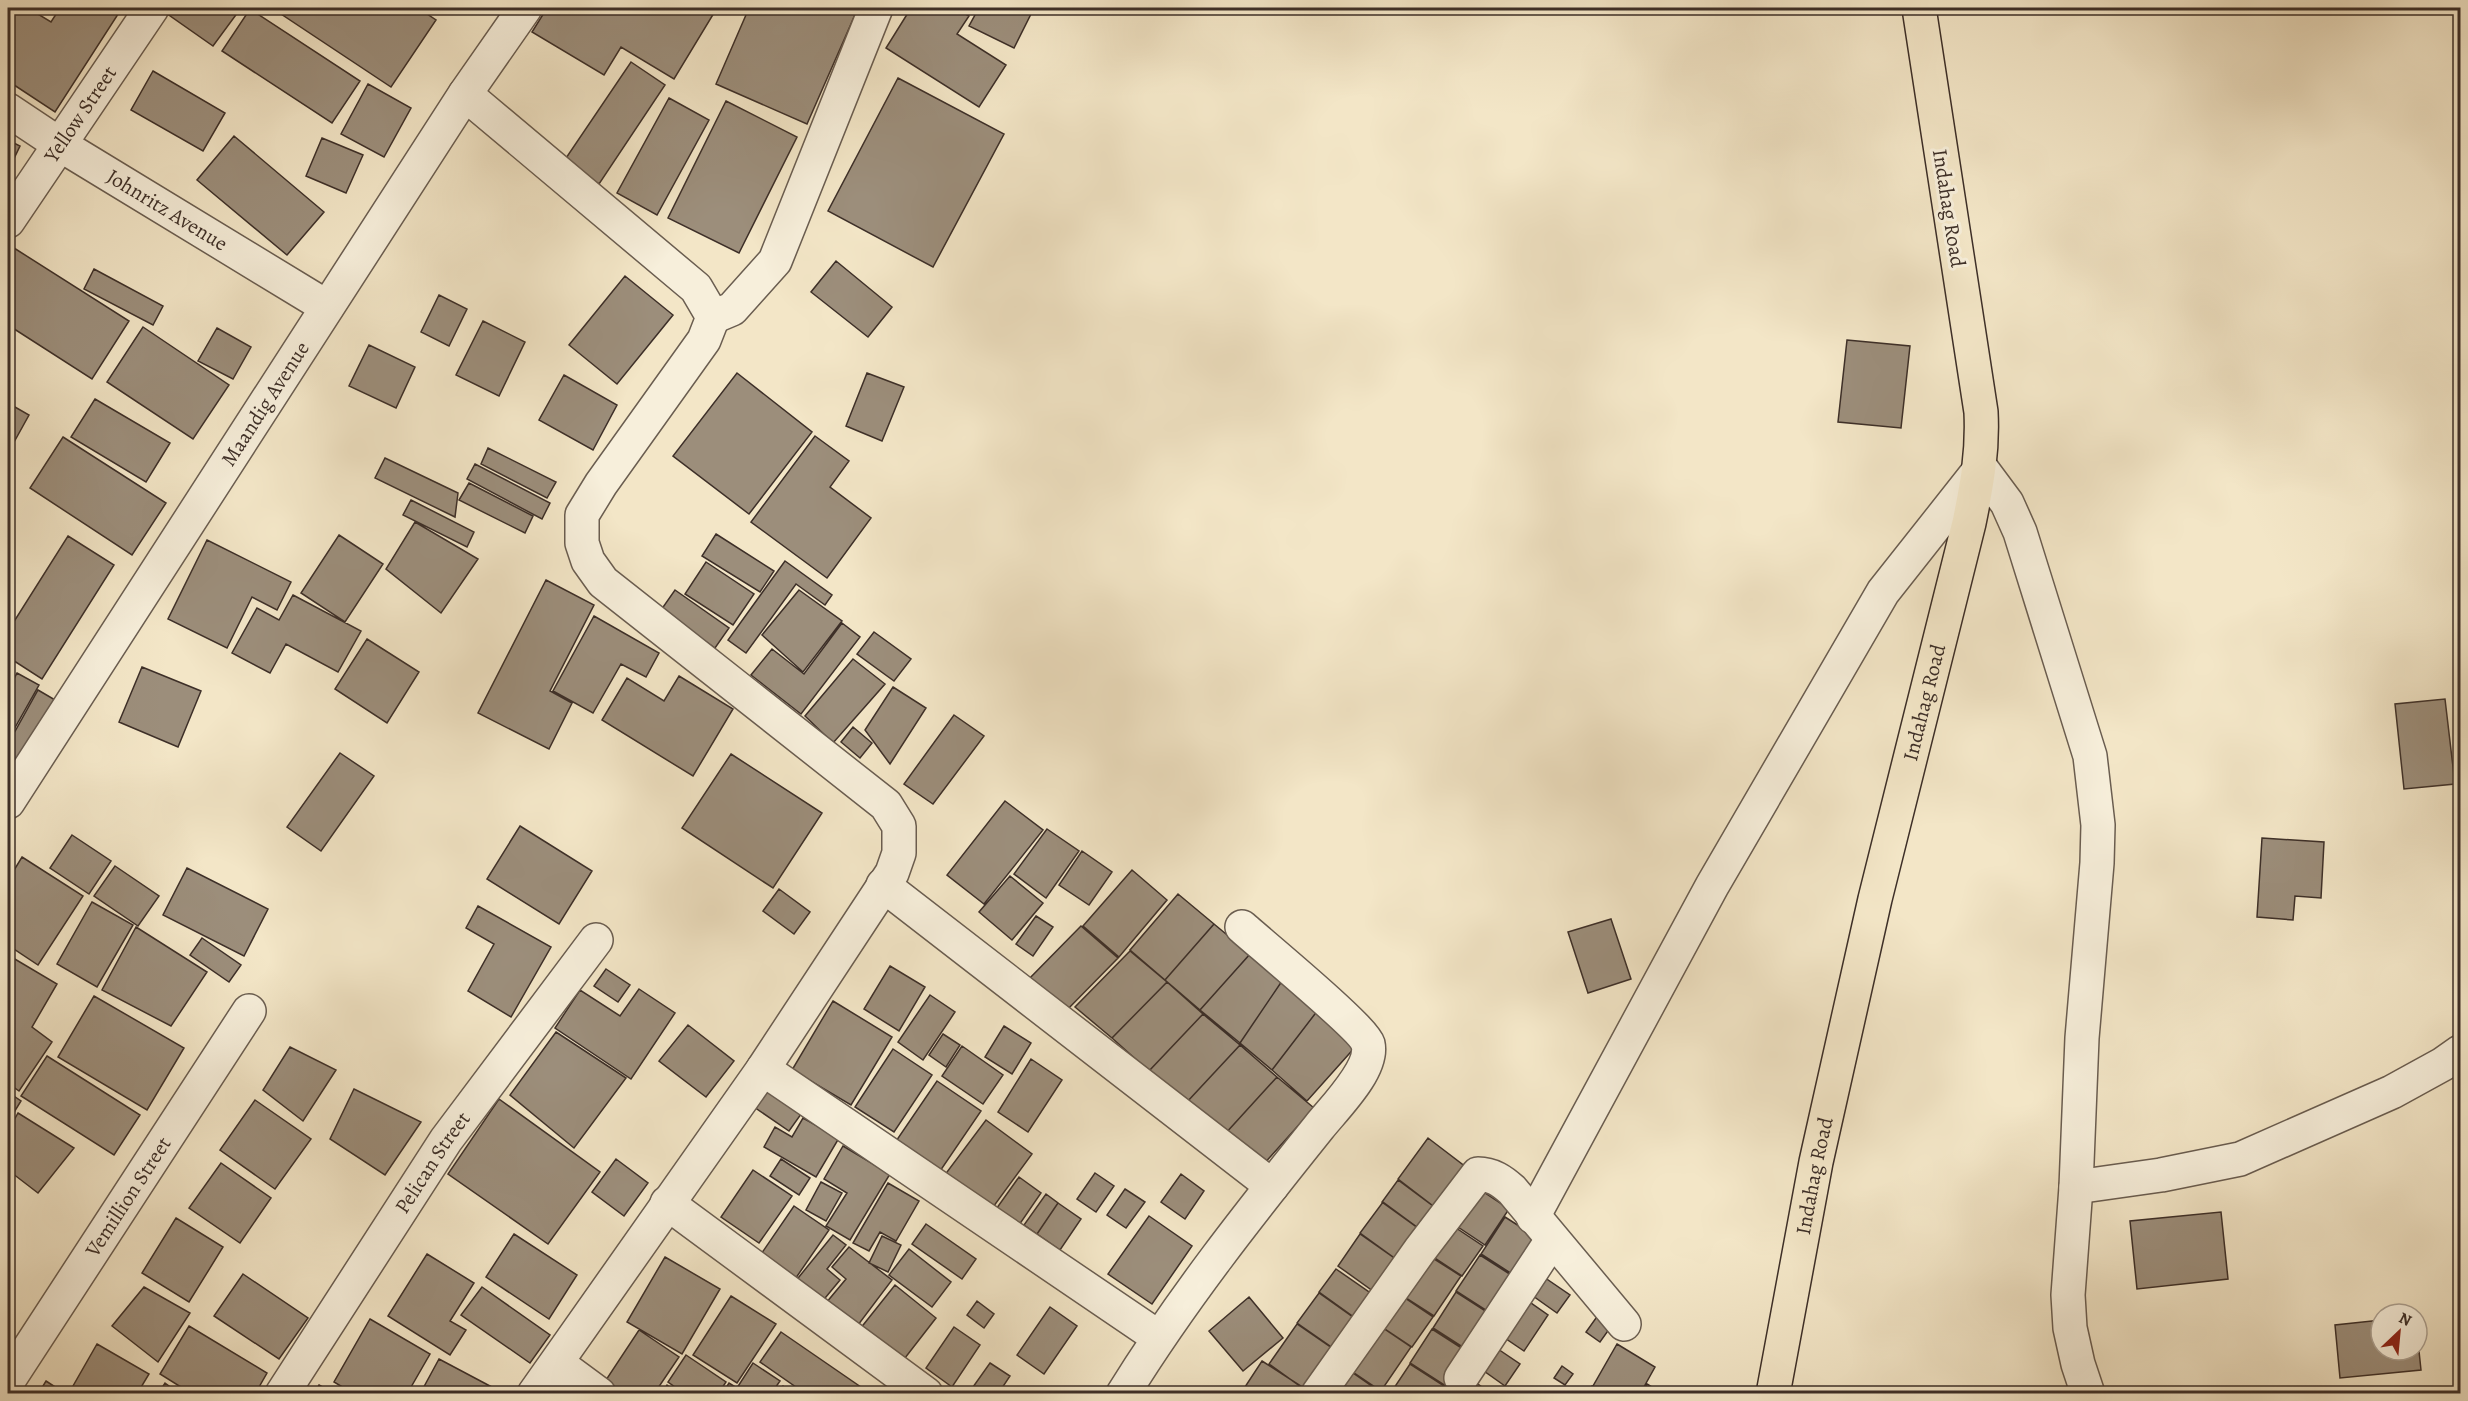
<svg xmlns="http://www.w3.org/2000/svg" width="2468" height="1401" font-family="Alegreya,serif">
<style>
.building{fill:#9c8e7b;stroke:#3d2f28;stroke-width:1.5}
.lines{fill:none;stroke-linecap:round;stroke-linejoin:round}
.minor-casing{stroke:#6a5d50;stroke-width:36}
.major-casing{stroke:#3d2f28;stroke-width:36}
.minor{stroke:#f7efdb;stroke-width:33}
.major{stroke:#f3e6c7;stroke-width:33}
.labels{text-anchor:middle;stroke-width:6;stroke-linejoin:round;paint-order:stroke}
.street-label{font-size:21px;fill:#3d2f28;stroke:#f7efdb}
</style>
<rect width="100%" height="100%" fill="#f3e6c7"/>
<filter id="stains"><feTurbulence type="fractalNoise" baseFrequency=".00333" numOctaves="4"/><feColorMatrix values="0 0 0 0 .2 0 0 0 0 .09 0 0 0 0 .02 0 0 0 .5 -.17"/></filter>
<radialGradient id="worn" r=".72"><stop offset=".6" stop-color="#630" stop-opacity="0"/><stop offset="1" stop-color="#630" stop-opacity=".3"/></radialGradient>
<path class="building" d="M8,8H28L51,22L60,8H122L55,112L8,81Z
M169,8H241L213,46L166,13Z
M272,8H418L436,20L391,87Z
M547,8H717L674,79L621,47L604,75L532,32Z
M749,8H858L807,124L716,84Z
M911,8L921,11L924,8H955L969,16L957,34L1006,65L979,107L886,48Z
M964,8H1034L1014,48L969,26L976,13Z
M250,9L360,81L332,123L222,51Z
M631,62L665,85L599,184L564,161Z
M153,71L225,113L203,151L131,110Z
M898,78L1004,134L933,267L828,211Z
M368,84L411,108L384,157L341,134Z
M669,98L709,120L657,215L617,193Z
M726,101L797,137L739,253L668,218Z
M234,136L324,212L287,255L197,180Z
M322,138L363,155L346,193L306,176Z
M8,140L20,146L8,171Z
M14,248L129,321L92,379L8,325V257Z
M836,261L892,307L868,337L811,292Z
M94,269L163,306L153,325L84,289Z
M625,276L673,315L617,384L569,345Z
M439,295L467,309L449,346L421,332Z
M483,321L525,342L499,396L456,375Z
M143,327L229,385L193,439L107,382Z
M217,328L251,347L233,379L198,361Z
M1847,340L1910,346L1901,428L1838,422Z
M369,345L415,367L396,408L349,386Z
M737,373L812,432L749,514L673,456Z
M867,373L904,387L882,441L846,426Z
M564,375L617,405L593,450L539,420Z
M95,399L170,443L146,482L71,437Z
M8,403L29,415L8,453Z
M815,436L849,461L830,487L871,518L827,578L751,522Z
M63,437L166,503L132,555L30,488Z
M488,448L556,482L547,498L481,464Z
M385,458L458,493L455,517L375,478Z
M475,464L550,503L542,519L467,479Z
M469,483L533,516L525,533L459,500Z
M411,500L474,532L467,547L403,515Z
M415,522L478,559L441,613L386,569Z
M716,534L774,571L760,592L702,556Z
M339,535L383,564L345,622L301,593Z
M68,536L114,565L42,679L8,657V631Z
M207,540L291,582L277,610L252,597L227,648L168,619Z
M785,561L832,595L825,605L796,584L746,653L728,640Z
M706,562L754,594L733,625L685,594Z
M546,580L594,605L550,691L572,703L549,749L478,713Z
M675,590L729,628L715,648L661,610Z
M799,590L842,621L803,672L762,635Z
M293,595L361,631L338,672L286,644L270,673L232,653L257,608L279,620Z
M594,616L659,653L646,677L621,664L593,713L553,691Z
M842,623L860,637L801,714L751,675L772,649L804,674Z
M874,632L911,659L894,681L857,654Z
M367,639L419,672L387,723L335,689Z
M853,659L885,684L833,743L805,716Z
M142,667L201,691L178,747L119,722Z
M17,673L39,685L8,740V691Z
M679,676L733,709L693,776L602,720L627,678L664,701Z
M893,687L926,708L890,764L865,730Z
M38,690L62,704L27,766L8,755V744Z
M2445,699L2455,784L2404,789L2395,704Z
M954,715L984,736L933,804L904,784Z
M853,727L872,743L860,758L841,742Z
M340,753L374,776L321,851L287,827Z
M731,754L822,813L773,888L682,828Z
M1005,801L1043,830L984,904L947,875Z
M520,826L592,871L559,924L487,879Z
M1047,829L1079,851L1046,898L1014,874Z
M72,835L111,861L89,894L50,868Z
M2262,838L2324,842L2321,898L2295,896L2293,920L2257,917Z
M1082,851L1112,872L1089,905L1059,885Z
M22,857L83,896L38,965L8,945V880Z
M115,866L159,896L138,926L94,896Z
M187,868L268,909L244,956L163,915Z
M1132,870L1167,900L1119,957L1083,926Z
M1010,876L1043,903L1012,940L979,912Z
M779,889L810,912L794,934L763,911Z
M1178,894L1214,924L1165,980L1130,950Z
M92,902L133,925L97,987L57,964Z
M478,906L551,947L511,1017L468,991L494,944L466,928Z
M1036,916L1053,927L1033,956L1016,944Z
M1611,919L1631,979L1588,993L1568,932Z
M1214,924L1250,954L1200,1010L1165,980Z
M1081,926L1118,958L1063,1014L1026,982Z
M136,927L207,972L171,1026L102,990Z
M202,938L241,965L229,982L190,955Z
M1130,951L1167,982L1112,1038L1075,1007Z
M1250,954L1282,981L1240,1043L1200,1010Z
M8,955L57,984L32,1027L52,1042L19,1091L8,1083Z
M890,966L925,987L899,1031L864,1009Z
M606,969L630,985L618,1002L594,986Z
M1282,981L1318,1010L1272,1070L1240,1043Z
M1167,982L1203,1014L1149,1071L1112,1038Z
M639,989L675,1013L631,1079L555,1028L580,990L620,1016Z
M930,995L955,1012L923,1060L898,1042Z
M94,996L184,1048L147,1110L58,1057Z
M833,1001L892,1037L851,1105L792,1070Z
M1318,1010L1357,1045L1307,1101L1272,1070Z
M1203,1014L1240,1045L1187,1102L1149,1071Z
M688,1025L734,1061L706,1097L659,1061Z
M1004,1026L1031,1043L1012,1074L985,1057Z
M556,1032L626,1078L574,1148L510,1095Z
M943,1034L960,1045L946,1067L929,1055Z
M1240,1045L1277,1077L1225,1134L1187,1102Z
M962,1046L1003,1075L983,1104L942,1076Z
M290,1047L336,1070L303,1121L263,1090Z
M893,1049L932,1075L894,1132L855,1107Z
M47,1056L140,1115L114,1155L21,1096Z
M1031,1059L1062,1080L1028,1132L998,1112Z
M1277,1077L1314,1108L1262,1166L1225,1134Z
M937,1081L981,1111L936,1177L892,1147Z
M769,1084L804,1110L789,1131L754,1107Z
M354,1089L421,1122L385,1175L330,1139Z
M8,1092L21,1101L8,1122Z
M499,1099L600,1172L548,1244L448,1174Z
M255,1100L311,1139L275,1189L220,1150Z
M18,1113L74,1148L38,1193L8,1170V1131Z
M803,1118L839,1138L816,1177L764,1147L775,1127L792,1137Z
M986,1120L1032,1154L988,1214L941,1180Z
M1428,1138L1475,1174L1445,1215L1398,1179Z
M843,1146L890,1174L850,1240L826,1226L847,1193L824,1179Z
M616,1159L648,1183L624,1216L592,1192Z
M781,1159L810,1178L799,1195L770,1176Z
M221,1163L271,1198L240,1243L189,1208Z
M753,1170L792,1196L759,1243L721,1217Z
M1095,1173L1114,1186L1096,1212L1077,1199Z
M1181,1174L1204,1191L1185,1219L1161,1202Z
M1019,1177L1041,1193L1017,1228L994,1212Z
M1398,1180L1445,1215L1429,1236L1382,1202Z
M821,1182L842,1193L826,1221L806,1210Z
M888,1183L919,1201L896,1241L880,1232L869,1251L853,1243Z
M1470,1183L1509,1209L1485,1245L1446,1219Z
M1125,1189L1145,1202L1126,1228L1107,1215Z
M1046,1194L1058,1203L1037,1234L1024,1225Z
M1383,1202L1429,1236L1407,1267L1360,1233Z
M1058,1203L1081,1219L1060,1250L1037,1234Z
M794,1206L829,1230L791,1285L757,1260Z
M2221,1212L2228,1279L2137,1289L2130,1221Z
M1149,1216L1192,1246L1152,1304L1108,1274Z
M1505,1217L1547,1244L1523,1281L1481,1254Z
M176,1218L223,1247L189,1302L142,1273Z
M1444,1220L1483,1246L1462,1276L1424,1251Z
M926,1224L976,1259L962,1279L912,1244Z
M514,1234L577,1275L549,1319L486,1277Z
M1360,1234L1407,1267L1384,1299L1338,1266Z
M833,1235L846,1245L827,1269L840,1280L816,1309L790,1288Z
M882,1236L901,1245L888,1272L869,1263Z
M849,1247L892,1280L852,1333L821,1309L846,1279L832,1267Z
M909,1249L951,1282L932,1307L889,1275Z
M1420,1250L1461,1276L1434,1316L1395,1291Z
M427,1254L474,1283L450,1321L466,1330L450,1355L388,1316Z
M1480,1255L1522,1282L1498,1318L1456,1291Z
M665,1257L720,1289L682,1354L627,1322Z
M1336,1269L1382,1301L1365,1325L1319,1292Z
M1535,1271L1570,1295L1557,1313L1523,1289Z
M243,1274L308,1318L279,1359L214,1316Z
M895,1285L936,1318L898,1367L856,1334Z
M144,1287L190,1313L158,1362L112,1326Z
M482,1287L550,1335L530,1363L461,1315Z
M1393,1290L1433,1317L1412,1347L1373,1321Z
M1456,1292L1498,1319L1475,1355L1433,1328Z
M1319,1293L1364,1325L1343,1355L1297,1323Z
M731,1296L776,1324L737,1383L693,1355Z
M1249,1297L1283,1338L1243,1371L1209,1331Z
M1524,1298L1548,1315L1524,1351L1499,1334Z
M977,1301L994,1314L984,1328L967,1315Z
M1050,1307L1077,1326L1044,1374L1017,1355Z
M1601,1311L1615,1321L1600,1342L1586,1332Z
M370,1319L430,1354L407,1394H354L334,1382Z
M1371,1320L1411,1347L1381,1391L1341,1364Z
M2381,1320V1350H2417V1332L2421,1370L2340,1378L2335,1325Z
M1297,1324L1342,1355L1311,1394L1269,1364Z
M189,1326L267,1373L255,1394H192L160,1374Z
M954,1327L980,1345L952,1387L926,1368Z
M1432,1329L1474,1356L1452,1390L1410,1363Z
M639,1330L679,1357L654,1394H613L602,1386Z
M781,1332L871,1394H806L760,1362Z
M97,1344L149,1374L137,1394L69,1393Z
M1617,1344L1655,1367L1640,1394H1605L1593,1386Z
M1492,1345L1520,1364L1505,1386L1477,1366Z
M686,1355L726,1382L718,1394H685L668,1382Z
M439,1359L505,1394H420Z
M1262,1361L1307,1390L1305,1394L1241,1393Z
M753,1363L780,1381L771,1394H722L729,1383L737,1388Z
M990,1363L1010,1376L998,1394H968Z
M1340,1364L1383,1394H1319Z
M1410,1364L1452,1391L1450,1394H1390Z
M1562,1366L1573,1374L1565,1385L1554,1378Z
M1465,1375L1492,1394H1452Z
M46,1381L66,1394H38Z
M165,1383L180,1394H158Z
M1647,1384L1663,1394H1641Z
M319,1385L335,1394H314Z
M667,1385L678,1394H661Z
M783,1386L795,1394H778Z
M1592,1386L1605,1394H1588Z"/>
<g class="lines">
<defs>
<g id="minor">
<path d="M465,94L696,288L713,317L704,340L601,484L582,515V543L588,561L603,582L886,805L899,826V853L892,873L763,1069L534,1394"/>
<path id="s1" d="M8,110L59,144L327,307"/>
<path id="s2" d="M8,221L152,8"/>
<path d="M713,317L732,309L775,261L876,8"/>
<path id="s3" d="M8,802L465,94L525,8"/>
<path d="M883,885L1272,1186"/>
<path d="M763,1069L1158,1337"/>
<path d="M2076,1187L2161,1175L2240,1159L2392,1092L2443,1064L2460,1052"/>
<path d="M667,1203L926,1394"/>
<path d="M1533,1217L1712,886L1883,592L1981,468L2007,503L2020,532L2090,756L2098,825L2097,863L2082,1038L2076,1187L2068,1295L2070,1328L2078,1364L2088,1394"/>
<path d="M557,1363L599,1394"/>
<path d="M1461,1378L1552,1240"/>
<path id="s4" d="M8,1381L249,1011"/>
<path id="s5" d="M282,1394L446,1140L596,940"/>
<path d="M1123,1394C1181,1300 1250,1213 1319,1127C1334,1108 1374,1069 1368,1044C1363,1028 1261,944 1242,927"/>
<path d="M1318,1394L1420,1250L1478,1174C1492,1174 1502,1181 1512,1190L1624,1324"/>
</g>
<g id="major">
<path id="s6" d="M1773,1394L1816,1162L1875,899L1969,523C1977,484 1983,452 1981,412L1919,8"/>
</g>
</defs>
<use href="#minor" class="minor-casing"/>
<use href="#major" class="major-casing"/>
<use href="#minor" class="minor"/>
<use href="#major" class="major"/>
</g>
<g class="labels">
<g class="street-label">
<text dy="7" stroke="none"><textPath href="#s2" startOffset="129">Yellow Street</textPath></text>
<text transform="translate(1949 208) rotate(81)" y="7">Indahag Road</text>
<text dy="7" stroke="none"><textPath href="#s1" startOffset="188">Johnritz Avenue</textPath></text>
<text dy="7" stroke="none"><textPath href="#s3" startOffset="474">Maandig Avenue</textPath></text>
<text dy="7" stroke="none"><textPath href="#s6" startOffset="708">Indahag Road</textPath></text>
<text dy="7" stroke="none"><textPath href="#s5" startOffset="276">Pelican Street</textPath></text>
<text dy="7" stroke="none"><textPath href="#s6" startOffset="222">Indahag Road</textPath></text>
<text dy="7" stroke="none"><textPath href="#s4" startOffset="220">Vemillion Street</textPath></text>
</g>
</g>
<rect width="2468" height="1401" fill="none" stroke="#f3e6c7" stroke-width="30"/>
<rect x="9" y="9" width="2450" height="1383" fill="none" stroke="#3d2f28" stroke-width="3"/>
<rect x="15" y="15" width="2438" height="1371" fill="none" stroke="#3d2f28" stroke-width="1.5"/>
<g transform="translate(2399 1332) rotate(26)"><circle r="28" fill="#f7efdb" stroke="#ada293" stroke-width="1.5"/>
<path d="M0-4.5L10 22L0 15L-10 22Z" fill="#8f2418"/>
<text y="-9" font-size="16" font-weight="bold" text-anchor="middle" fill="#3d2f28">N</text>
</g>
<rect width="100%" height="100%" filter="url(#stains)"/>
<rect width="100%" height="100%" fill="url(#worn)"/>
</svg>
